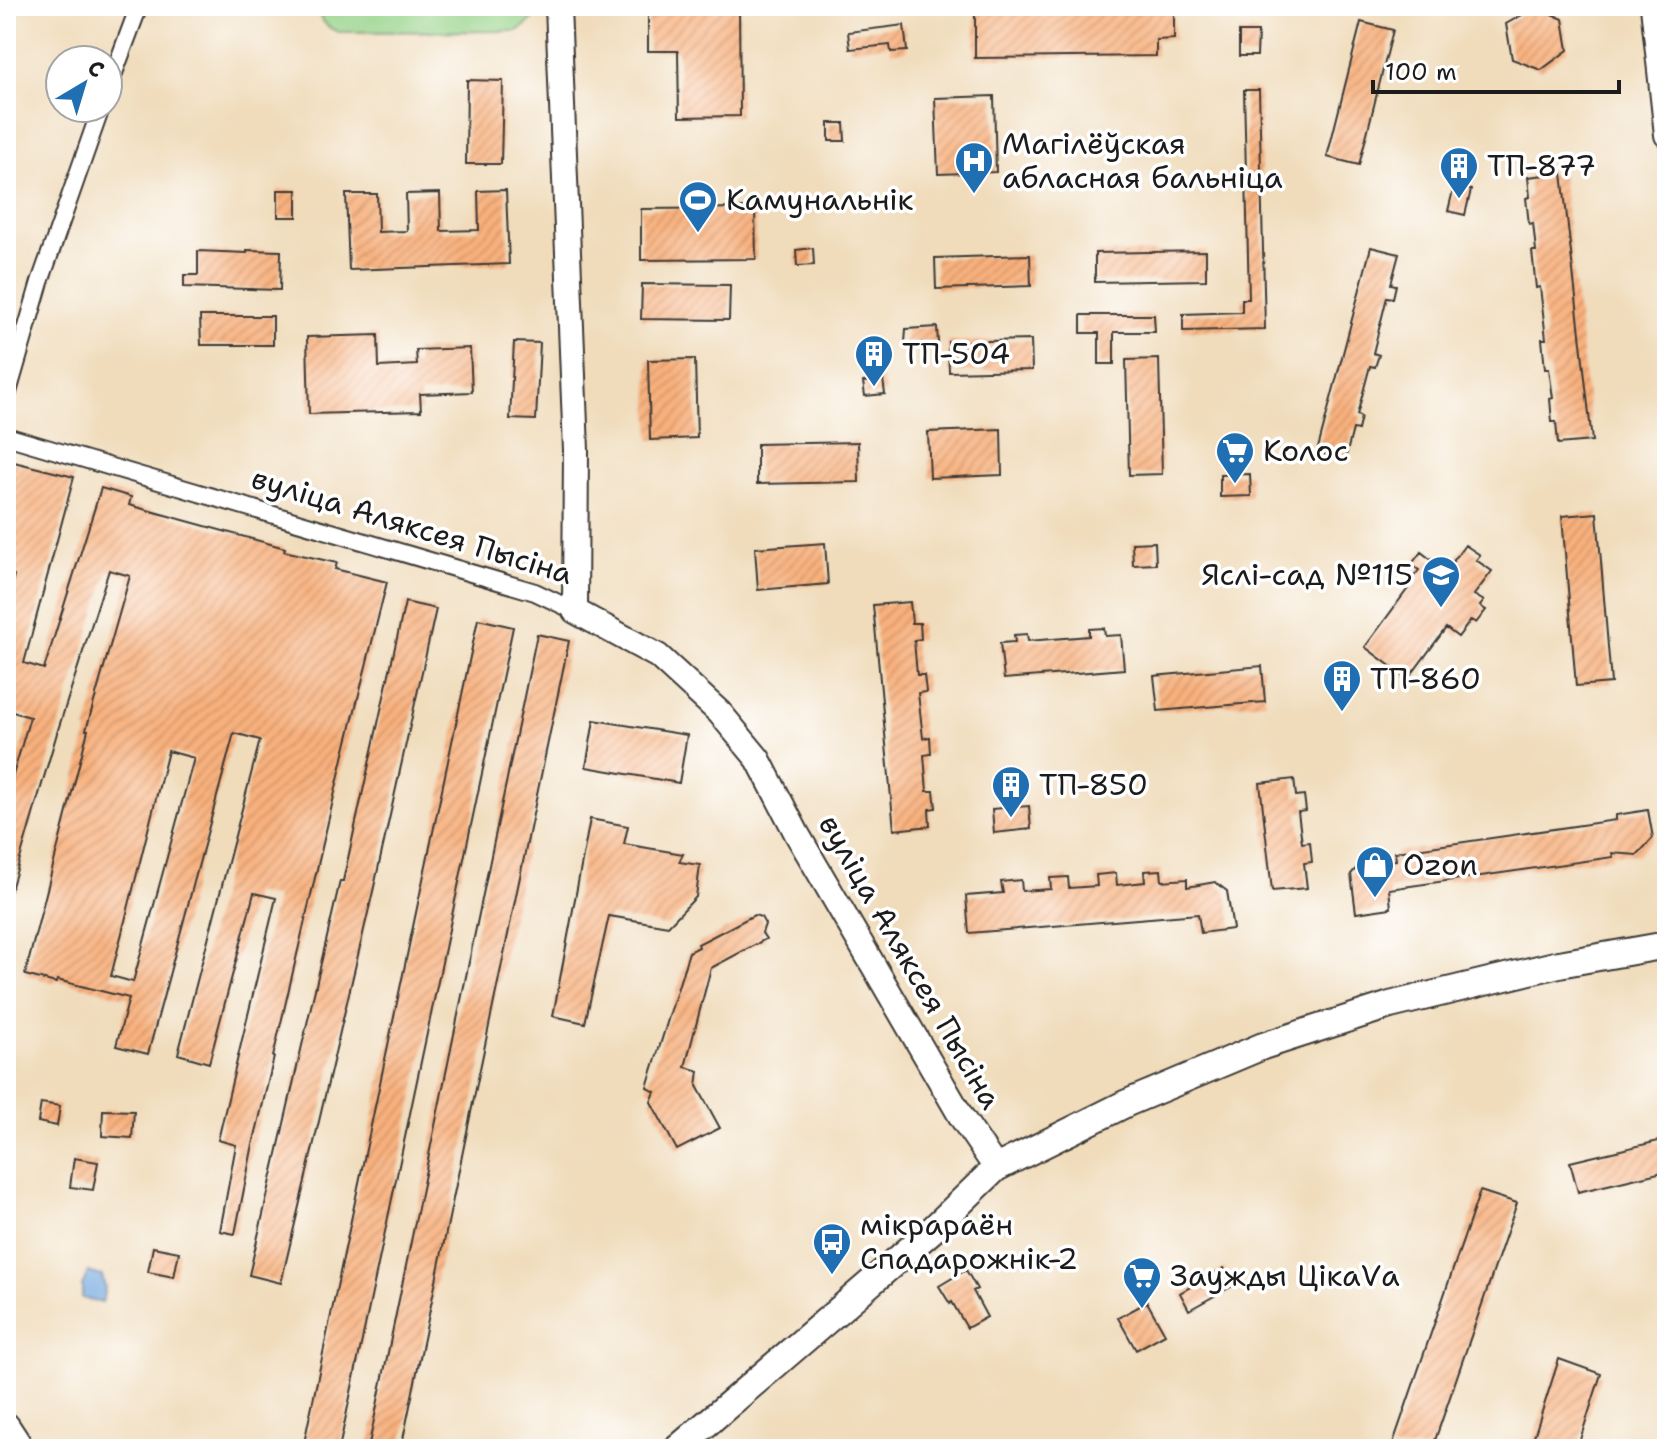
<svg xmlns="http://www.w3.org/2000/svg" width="1673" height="1455" font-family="'Shantell Sans',sans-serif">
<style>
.garden{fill:#95d286;stroke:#587751;stroke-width:2}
.water{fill:#6fa6dd;stroke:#46617c;stroke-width:2}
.building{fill:url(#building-hatch);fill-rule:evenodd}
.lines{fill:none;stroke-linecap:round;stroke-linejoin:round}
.minor-casing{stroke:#3c3934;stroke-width:20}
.secondary-casing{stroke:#3c3934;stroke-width:28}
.primary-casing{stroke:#3c3934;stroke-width:30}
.minor{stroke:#fff;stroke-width:16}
.secondary{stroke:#fff;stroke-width:24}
.primary{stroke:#fff;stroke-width:26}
.labels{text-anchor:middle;stroke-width:7;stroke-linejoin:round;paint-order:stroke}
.poi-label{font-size:30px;fill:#1c1c1c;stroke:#fff;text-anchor:start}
.street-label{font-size:30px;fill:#1c1c1c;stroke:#fff}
</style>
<defs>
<pattern id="building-hatch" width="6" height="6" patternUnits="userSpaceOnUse" patternTransform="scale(2)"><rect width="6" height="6" fill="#f8b07d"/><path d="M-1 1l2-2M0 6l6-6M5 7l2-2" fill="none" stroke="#d4976b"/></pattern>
</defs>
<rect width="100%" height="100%" fill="#fff"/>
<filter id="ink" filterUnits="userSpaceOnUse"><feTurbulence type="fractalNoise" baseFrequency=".0125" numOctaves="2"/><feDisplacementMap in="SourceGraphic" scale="16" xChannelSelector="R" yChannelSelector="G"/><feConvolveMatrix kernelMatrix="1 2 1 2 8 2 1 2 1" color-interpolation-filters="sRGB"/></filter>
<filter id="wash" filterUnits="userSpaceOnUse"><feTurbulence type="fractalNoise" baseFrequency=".006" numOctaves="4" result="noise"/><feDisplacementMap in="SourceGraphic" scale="32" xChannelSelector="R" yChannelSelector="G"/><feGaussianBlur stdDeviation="1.8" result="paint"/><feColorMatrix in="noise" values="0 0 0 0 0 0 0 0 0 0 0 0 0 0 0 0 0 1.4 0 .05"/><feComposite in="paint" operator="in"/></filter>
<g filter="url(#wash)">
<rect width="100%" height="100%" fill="#f0dcbb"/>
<path class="garden" d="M316,6H537C536,18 527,26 516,31L339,32C326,28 319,18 316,6Z"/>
<path class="water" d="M88,1272L102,1276L105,1287L102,1303L82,1298V1286Z"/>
<g id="blocks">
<path class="building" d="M648,6H739L740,116L679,117L678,51H648Z
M975,6H1174V39L1156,40V56L975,58Z
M1536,7L1563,19L1568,50L1541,70L1512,59L1506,24Z
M1361,22L1393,30L1359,165L1327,157Z
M904,25L907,51L891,52L890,45L850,49L848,32Z
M1239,32H1258L1257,56H1239Z
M467,80L503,81L501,164H466Z
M1244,90H1259L1265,329L1183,331V314L1242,312V299H1249Z
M994,96L996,172L938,174L935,98Z
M829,123H844L845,141H829Z
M1562,173L1592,441L1558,444L1556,422H1552L1550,399L1553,398L1549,369H1545L1542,339H1546L1540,287L1536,288L1532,251H1536L1533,223L1529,224L1526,198L1530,197L1528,177Z
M1454,186L1471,190L1465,215L1448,211Z
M278,190H297V217H278Z
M506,190L509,264L349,270L346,194H377L378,232L407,231L406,194L440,193L441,231L479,230L478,191Z
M755,208L756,259L641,260V209Z
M1371,247L1399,254L1391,284L1396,285L1393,298L1387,297L1373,353L1379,355L1375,367L1370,366L1357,415L1361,417L1358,430L1353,429L1345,460L1317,452Z
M813,248L814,265L797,266L796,250Z
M247,250L281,251L280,290L184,287V275H198V251L247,253Z
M1206,251V280L1095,282V253Z
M1030,255L1031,286L936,289L935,258Z
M642,284L730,285L729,320L641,319Z
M1081,315H1154L1155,332H1114V364H1099V333H1081Z
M200,316H273V345H201Z
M937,327L938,343H905L906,329Z
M378,335L379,367L417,365L416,350L470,348L472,392L420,394L421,411L309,414L307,337Z
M1031,340L1032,370L949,372L948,342Z
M514,342L540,343L536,420L510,419Z
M695,359L697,438L650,440L648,360Z
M1159,359L1162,474L1129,475L1126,360Z
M883,379L885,394L865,396L863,382Z
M1001,429L1002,475L930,478L928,432Z
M858,442L859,482L757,484V444Z
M6,460L74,477L24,663L44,669L101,488L131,497L129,505L285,548L284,551L337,563L335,569L387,582L343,758L273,1057H274L252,1149L235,1234L220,1231L236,1145L218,1140L276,898L254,893L209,1063L178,1054L260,740L234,733L148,1054L116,1046L129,998L57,980L56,983L25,975L88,730H86L130,576L109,570L57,733L10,893L6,892V799L30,717L6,710V605L14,575L6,574ZM168,751L194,758L133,982L111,976Z
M1250,474L1251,496L1220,497V475Z
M1597,513L1611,683L1576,686L1562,516Z
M1155,542L1156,564L1133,565L1132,543Z
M825,543L828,584L758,590L755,548Z
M1465,545L1480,555L1476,560L1492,571L1474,595L1484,601L1480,606L1486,610L1476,623L1471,620L1458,637L1446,628L1408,679L1365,647L1409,587L1407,585L1419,570L1411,565L1421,552L1446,571Z
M405,602L436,609L374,887L281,1283L249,1275L340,881H343Z
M910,602L912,623H920L921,639L914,640L917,675H924L926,692L918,693L923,738L930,737L931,754L924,755L927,791H934L936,808L929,809L930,826L894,830L873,605Z
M478,619L513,627L339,1449H331L304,1443Z
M1104,628L1105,636L1121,635L1124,669L1004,679L1000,643L1015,642L1014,635L1027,634L1028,641L1089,636V629Z
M537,634L569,641L401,1449H368Z
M1262,666L1265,702L1158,711L1154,676Z
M594,720L687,735L679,783L586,767Z
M1294,779L1296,796L1304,795L1306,811L1298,812L1302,843L1310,842L1312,862L1304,863L1307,888L1272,891L1260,783Z
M1029,806L1031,829L994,833L992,809Z
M1648,810L1653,838L1637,855L1612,853L1613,857L1389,889L1391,908L1356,913L1351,874L1362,862L1396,860L1395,852L1616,820V815Z
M590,819L628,826L624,844L683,854L679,862L700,865L696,897L668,926L609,916L585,1023L553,1016Z
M1161,870L1162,881L1187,879V887L1215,882L1227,891L1233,929L1201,933L1198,914L969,933L966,896L1003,893L1001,882L1021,880L1022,891L1051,889L1050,878L1068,877L1069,888L1097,886L1096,875L1116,873L1117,885L1145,882L1144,871Z
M754,915L761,917L765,924L762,933L766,939L711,968L685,1067L699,1071L697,1086L720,1128L677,1150L651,1102L655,1092L647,1087L689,952L699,947L698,944Z
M41,1103L60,1106L57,1126L38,1122Z
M103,1110L134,1111L132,1138L102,1136Z
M1667,1139V1171L1578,1192L1570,1162Z
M74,1158L98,1162L93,1190L70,1187Z
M1480,1191L1517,1203L1432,1449H1391Z
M153,1247L179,1252L174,1277L148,1272Z
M1224,1268L1234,1285L1189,1310L1180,1293Z
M966,1270L977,1289L973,1291L987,1317L967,1328L952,1302L950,1304L939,1286Z
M1147,1302L1165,1334L1136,1350L1118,1318Z
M1559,1359L1601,1374L1577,1449H1530Z"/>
</g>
</g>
<g filter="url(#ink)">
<use href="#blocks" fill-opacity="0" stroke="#3c3934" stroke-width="2"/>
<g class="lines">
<defs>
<path id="minor" d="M108,89L139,6
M6,399L40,282L101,108
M6,436L535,592L575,611"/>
<path id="secondary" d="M558,6L576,450L575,611L658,656L720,713L758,759L797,834L962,1118L996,1168
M1653,6L1667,135"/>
<path id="primary" d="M6,1426L21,1449
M677,1449L931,1231L996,1168L1127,1103L1263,1046L1390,1005L1559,964L1667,945"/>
</defs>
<use href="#minor" class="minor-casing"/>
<use href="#secondary" class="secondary-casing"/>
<use href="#primary" class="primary-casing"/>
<use href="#minor" class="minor"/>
<use href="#secondary" class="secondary"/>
<use href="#primary" class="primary"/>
</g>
</g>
<defs>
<symbol id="hospital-pin" viewBox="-11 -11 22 30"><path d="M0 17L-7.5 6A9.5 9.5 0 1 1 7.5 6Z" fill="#1f6fb2" stroke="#fff"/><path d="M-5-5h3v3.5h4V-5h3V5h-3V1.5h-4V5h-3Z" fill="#fff"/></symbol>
<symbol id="building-pin" viewBox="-11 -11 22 30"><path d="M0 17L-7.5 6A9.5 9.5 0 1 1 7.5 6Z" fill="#1f6fb2" stroke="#fff"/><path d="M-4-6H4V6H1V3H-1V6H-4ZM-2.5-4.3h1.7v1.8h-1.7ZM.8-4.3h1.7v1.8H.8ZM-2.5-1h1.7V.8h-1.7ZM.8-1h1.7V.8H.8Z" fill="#fff"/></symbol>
<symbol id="stadium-pin" viewBox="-11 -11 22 30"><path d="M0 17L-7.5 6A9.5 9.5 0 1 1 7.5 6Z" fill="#1f6fb2" stroke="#fff"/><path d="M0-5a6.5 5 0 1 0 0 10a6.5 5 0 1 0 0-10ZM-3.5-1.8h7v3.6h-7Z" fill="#fff"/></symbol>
<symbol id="supermarket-pin" viewBox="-11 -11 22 30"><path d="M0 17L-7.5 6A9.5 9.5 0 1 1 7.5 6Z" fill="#1f6fb2" stroke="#fff"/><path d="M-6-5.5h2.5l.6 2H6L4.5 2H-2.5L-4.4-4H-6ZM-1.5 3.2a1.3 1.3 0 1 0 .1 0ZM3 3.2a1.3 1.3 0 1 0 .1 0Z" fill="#fff"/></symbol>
<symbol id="school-pin" viewBox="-11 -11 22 30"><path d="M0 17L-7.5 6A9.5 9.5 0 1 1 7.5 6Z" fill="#1f6fb2" stroke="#fff"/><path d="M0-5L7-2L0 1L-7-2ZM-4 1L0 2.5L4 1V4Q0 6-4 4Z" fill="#fff"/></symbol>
<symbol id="shop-pin" viewBox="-11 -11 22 30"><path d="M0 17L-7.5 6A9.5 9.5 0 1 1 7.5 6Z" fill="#1f6fb2" stroke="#fff"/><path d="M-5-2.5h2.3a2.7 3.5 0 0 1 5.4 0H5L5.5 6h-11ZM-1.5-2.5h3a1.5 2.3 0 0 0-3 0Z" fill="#fff"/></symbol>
<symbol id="bus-pin" viewBox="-11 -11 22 30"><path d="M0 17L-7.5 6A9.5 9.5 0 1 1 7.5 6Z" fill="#1f6fb2" stroke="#fff"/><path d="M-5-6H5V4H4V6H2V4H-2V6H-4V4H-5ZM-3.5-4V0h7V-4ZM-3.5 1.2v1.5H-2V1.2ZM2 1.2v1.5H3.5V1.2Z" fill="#fff"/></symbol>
</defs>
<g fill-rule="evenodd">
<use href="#hospital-pin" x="952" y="139" width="44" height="60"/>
<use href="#building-pin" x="1437" y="144" width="44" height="60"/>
<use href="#stadium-pin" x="676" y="178" width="44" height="60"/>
<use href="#building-pin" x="852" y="332" width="44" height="60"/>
<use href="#supermarket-pin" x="1213" y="429" width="44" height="60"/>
<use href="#school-pin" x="1419" y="553" width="44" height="60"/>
<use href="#building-pin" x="1320" y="657" width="44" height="60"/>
<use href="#building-pin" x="989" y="763" width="44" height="60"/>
<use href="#shop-pin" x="1353" y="843" width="44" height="60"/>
<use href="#bus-pin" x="810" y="1220" width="44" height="60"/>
<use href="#supermarket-pin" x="1120" y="1254" width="44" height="60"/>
</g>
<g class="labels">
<g class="poi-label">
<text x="1002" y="154">Магілёўская<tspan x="1002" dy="34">абласная бальніца</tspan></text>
<text x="1487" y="176">ТП-877</text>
<text x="726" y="210">Камунальнік</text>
<text x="902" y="364">ТП-504</text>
<text x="1263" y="461">Колос</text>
<text x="1413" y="585" text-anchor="end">Яслі-сад №115</text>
<text x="1370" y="689">ТП-860</text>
<text x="1039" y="795">ТП-850</text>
<text x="1403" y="875">Ozon</text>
<text x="860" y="1235">мікрараён<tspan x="860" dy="34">Спадарожнік-2</tspan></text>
<text x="1170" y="1286">Заужды ЦікаVа</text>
</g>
<g class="street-label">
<text transform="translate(412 526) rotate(17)" y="10">вуліца Аляксея Пысіна</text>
<text transform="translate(910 962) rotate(60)" y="10">вуліца Аляксея Пысіна</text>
</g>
</g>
<rect width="1673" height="1455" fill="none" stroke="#fff" stroke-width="32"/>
<g transform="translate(84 84) rotate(38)"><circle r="38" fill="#ffffff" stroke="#a4a4a4" stroke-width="2"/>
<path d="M0-6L14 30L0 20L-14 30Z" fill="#1f6fb2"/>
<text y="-12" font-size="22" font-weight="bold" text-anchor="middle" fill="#1c1c1c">С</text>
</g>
<path d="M1373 80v12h246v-12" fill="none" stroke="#1c1c1c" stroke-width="4"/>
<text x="1385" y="80" font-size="24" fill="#1c1c1c" stroke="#ffffff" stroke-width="6" paint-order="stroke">100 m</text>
</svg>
